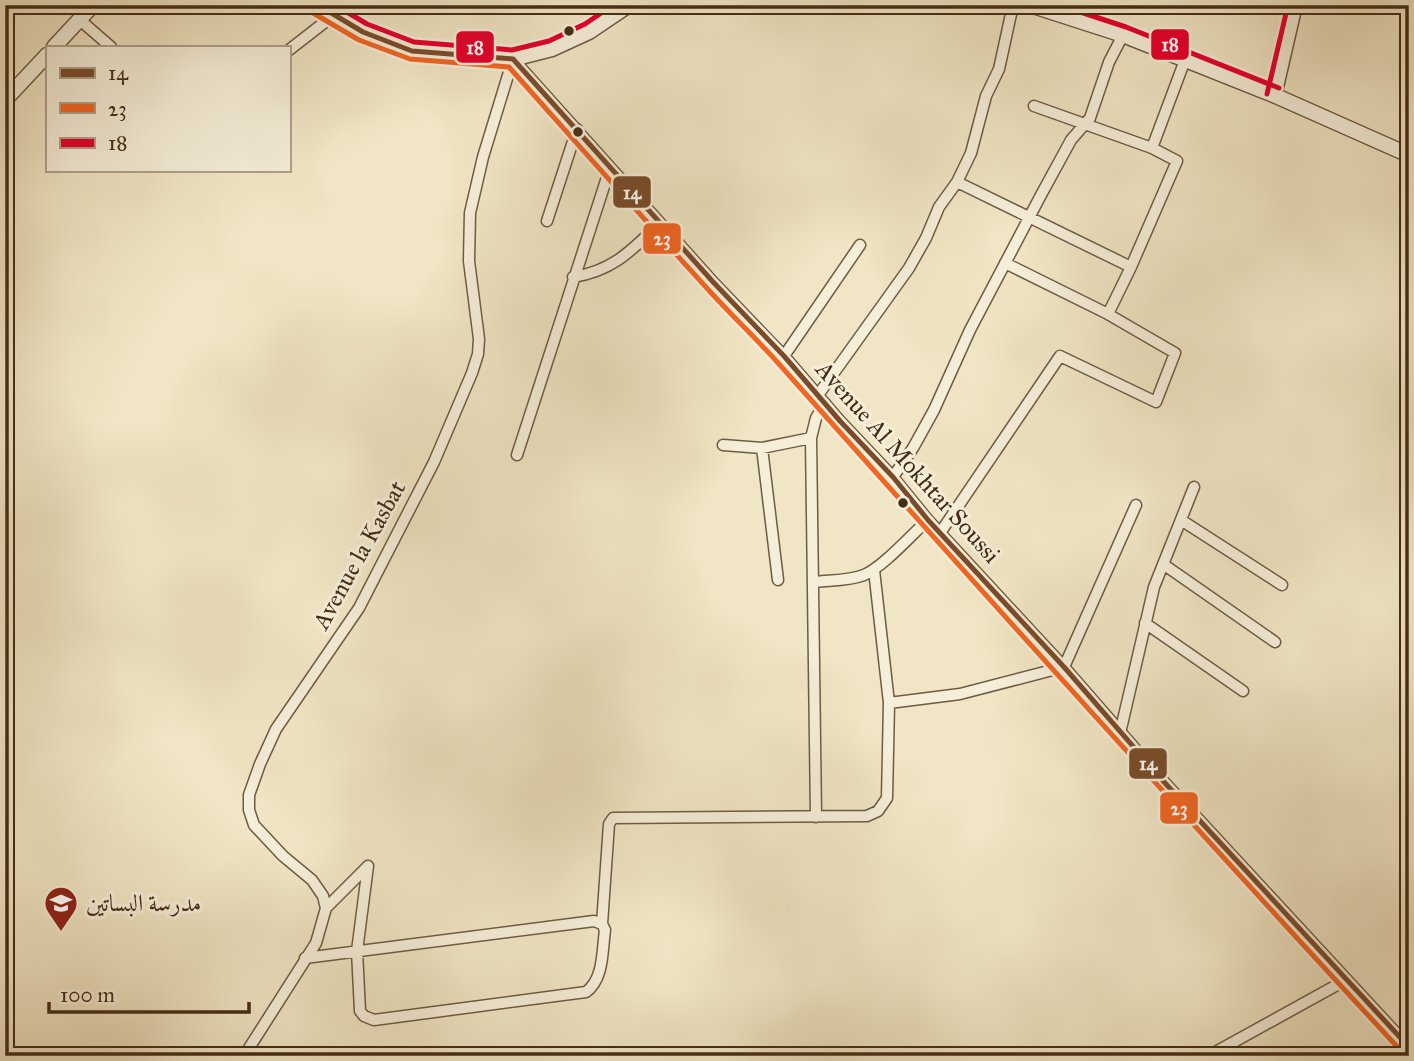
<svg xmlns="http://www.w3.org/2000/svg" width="1414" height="1061" font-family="'IM FELL Great Primer',Amiri,serif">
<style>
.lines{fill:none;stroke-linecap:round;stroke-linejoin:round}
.minor-casing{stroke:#705b42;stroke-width:13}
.tertiary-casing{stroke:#705b42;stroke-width:17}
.minor{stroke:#f5eed9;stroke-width:10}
.tertiary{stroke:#f5eed9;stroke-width:14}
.bus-1-casing{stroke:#f5eed9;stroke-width:10}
.bus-2-casing{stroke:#f5eed9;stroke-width:10}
.bus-3-casing{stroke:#f5eed9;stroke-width:10}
.bus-1{stroke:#7a4b2a;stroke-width:5}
.bus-2{stroke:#f26522;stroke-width:5}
.bus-3{stroke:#e4002b;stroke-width:5}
.bus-dot{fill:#452d16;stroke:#f5eed9;stroke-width:2.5}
.labels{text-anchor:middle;stroke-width:6;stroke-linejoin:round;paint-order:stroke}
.street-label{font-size:24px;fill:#452d16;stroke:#f5eed9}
.poi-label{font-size:24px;fill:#452d16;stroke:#f5eed9;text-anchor:start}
.line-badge{stroke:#f5eed9;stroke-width:2.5}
.badge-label{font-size:19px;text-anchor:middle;font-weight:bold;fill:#fff}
</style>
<rect width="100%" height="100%" fill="#f0e5c4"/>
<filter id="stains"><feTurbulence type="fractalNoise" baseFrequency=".00286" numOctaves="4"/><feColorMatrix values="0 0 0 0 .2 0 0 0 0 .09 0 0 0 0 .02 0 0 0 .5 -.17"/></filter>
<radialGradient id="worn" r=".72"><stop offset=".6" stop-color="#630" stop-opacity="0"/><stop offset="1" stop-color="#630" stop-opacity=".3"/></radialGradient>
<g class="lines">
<defs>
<path id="minor" d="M80,20L111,47
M289,50L334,15
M513,59L714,283L784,356L840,421L893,477L928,520L1064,667L1165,783L1409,1047
M1276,96L1297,5
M1034,106L1152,148L1177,161L1131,267L1108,314
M1152,148L1185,60
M957,182L1131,267
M547,221L577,129
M573,277C613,271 632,250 660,223
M784,356L860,245
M818,395L909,268L926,238L939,207L957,182L971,153L986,96L999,69L1013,5
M723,445L762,448L811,438
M762,448L778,580
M517,455L610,168
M893,477L913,448L934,410L970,330L1041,195L1071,140L1090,118L1109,62L1123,35
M1181,520L1282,585
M940,533L1060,356L1156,402L1175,353L1106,313L1005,263
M1163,564L1275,642
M814,582C830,580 849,581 864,575C883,567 911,535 928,520
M1145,623L1243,691
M889,703L960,694L1064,667L1136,505
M1120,733L1154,587L1194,487
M816,817L811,438L816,418L825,403
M326,908L368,866
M602,924L609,824L613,818L867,816L878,811L887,798L889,703L874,570
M305,958L594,921L602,924L605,930C602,951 604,979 586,992L374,1020L364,1016L360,1011L357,951L368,866
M1212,1054L1346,980
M244,1056L316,943L326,908L323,896L312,880L283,856L254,825L249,810V795L260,764L276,729L359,608L434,462L472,373L478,354L479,339L469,261L470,213L483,157L513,59"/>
<path id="tertiary" d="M318,5L363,32L412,51L513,59L552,49L589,32L629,5
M1030,5L1123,35L1276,96L1409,155
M54,47L93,5
M5,100L47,55"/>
</defs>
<use href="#minor" class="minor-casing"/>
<use href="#tertiary" class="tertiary-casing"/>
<use href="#minor" class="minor"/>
<use href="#tertiary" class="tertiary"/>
<defs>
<path id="bus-1" d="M318,5L363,32L412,51L513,59L714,283L784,356L840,421L893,477L928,520L1064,667L1165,783L1409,1047"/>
<path id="bus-2" d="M313,13L359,40L410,59L509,67C574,140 639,214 705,286C729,313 755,337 779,364C985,595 1192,825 1403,1053"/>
<path id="bus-3" d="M335,5L367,24L414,42L512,50L549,41L585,24L613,5
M1059,5L1126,27L1279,88
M1267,94L1288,5"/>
</defs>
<use href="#bus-1" class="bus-1-casing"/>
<use href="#bus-2" class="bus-2-casing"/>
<use href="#bus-3" class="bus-3-casing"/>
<use href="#bus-1" class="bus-1"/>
<use href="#bus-2" class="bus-2"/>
<use href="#bus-3" class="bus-3"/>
</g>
<defs>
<symbol id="school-pin" viewBox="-11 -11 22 30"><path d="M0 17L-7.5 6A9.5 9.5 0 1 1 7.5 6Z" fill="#8f2418" stroke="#f5eed9"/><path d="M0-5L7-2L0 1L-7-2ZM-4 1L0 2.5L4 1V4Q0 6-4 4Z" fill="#fff"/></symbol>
</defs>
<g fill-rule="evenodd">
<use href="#school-pin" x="42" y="884" width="38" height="52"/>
</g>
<g class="bus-dot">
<circle cx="569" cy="31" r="6"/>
<circle cx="578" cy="132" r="6"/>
<circle cx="903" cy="503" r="6"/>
</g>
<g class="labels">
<g class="street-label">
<text transform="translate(908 462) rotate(48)" y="8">Avenue Al Mokhtar Soussi</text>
<text transform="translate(359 555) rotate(-61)" y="8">Avenue la Kasbat</text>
</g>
<g class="poi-label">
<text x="86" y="911">مدرسة البساتين</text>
</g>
</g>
<g class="line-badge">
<rect x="1150" y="28" width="40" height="33" rx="7" fill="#e4002b"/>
<rect x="455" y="30" width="40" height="34" rx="7" fill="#e4002b"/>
<rect x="612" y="175" width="40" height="34" rx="7" fill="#7a4b2a"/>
<rect x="642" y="222" width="40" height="33" rx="7" fill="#f26522"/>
<rect x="1128" y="747" width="40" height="33" rx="7" fill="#7a4b2a"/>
<rect x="1159" y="791" width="40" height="34" rx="7" fill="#f26522"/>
</g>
<g class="badge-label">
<text x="1170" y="51">18</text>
<text x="475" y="54">18</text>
<text x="632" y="199">14</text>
<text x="662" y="245">23</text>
<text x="1148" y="770">14</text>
<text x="1179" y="815">23</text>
</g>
<rect width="1414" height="1061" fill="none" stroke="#f0e5c4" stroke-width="28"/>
<rect x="7" y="7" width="1400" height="1047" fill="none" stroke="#452d16" stroke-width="3.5"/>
<rect x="14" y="14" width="1386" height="1033" fill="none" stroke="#452d16" stroke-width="2"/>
<rect x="46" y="46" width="245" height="126" fill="#f5eed9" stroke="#afa18b" stroke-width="2"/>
<rect x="60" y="68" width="35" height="10" fill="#7a4b2a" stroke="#afa18b" stroke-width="2"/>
<text x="108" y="80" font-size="21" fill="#452d16">14</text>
<rect x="60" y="103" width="35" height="10" fill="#f26522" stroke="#afa18b" stroke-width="2"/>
<text x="108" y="116" font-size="21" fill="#452d16">23</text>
<rect x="60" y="138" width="35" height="10" fill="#e4002b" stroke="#afa18b" stroke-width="2"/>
<text x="108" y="150" font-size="21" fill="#452d16">18</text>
<path d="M49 1002v10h200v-10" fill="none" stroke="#452d16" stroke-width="3.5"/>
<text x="60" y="1002" font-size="21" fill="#452d16" stroke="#f5eed9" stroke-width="5" paint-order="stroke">100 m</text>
<rect width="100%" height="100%" filter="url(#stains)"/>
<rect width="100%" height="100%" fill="url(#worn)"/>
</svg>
